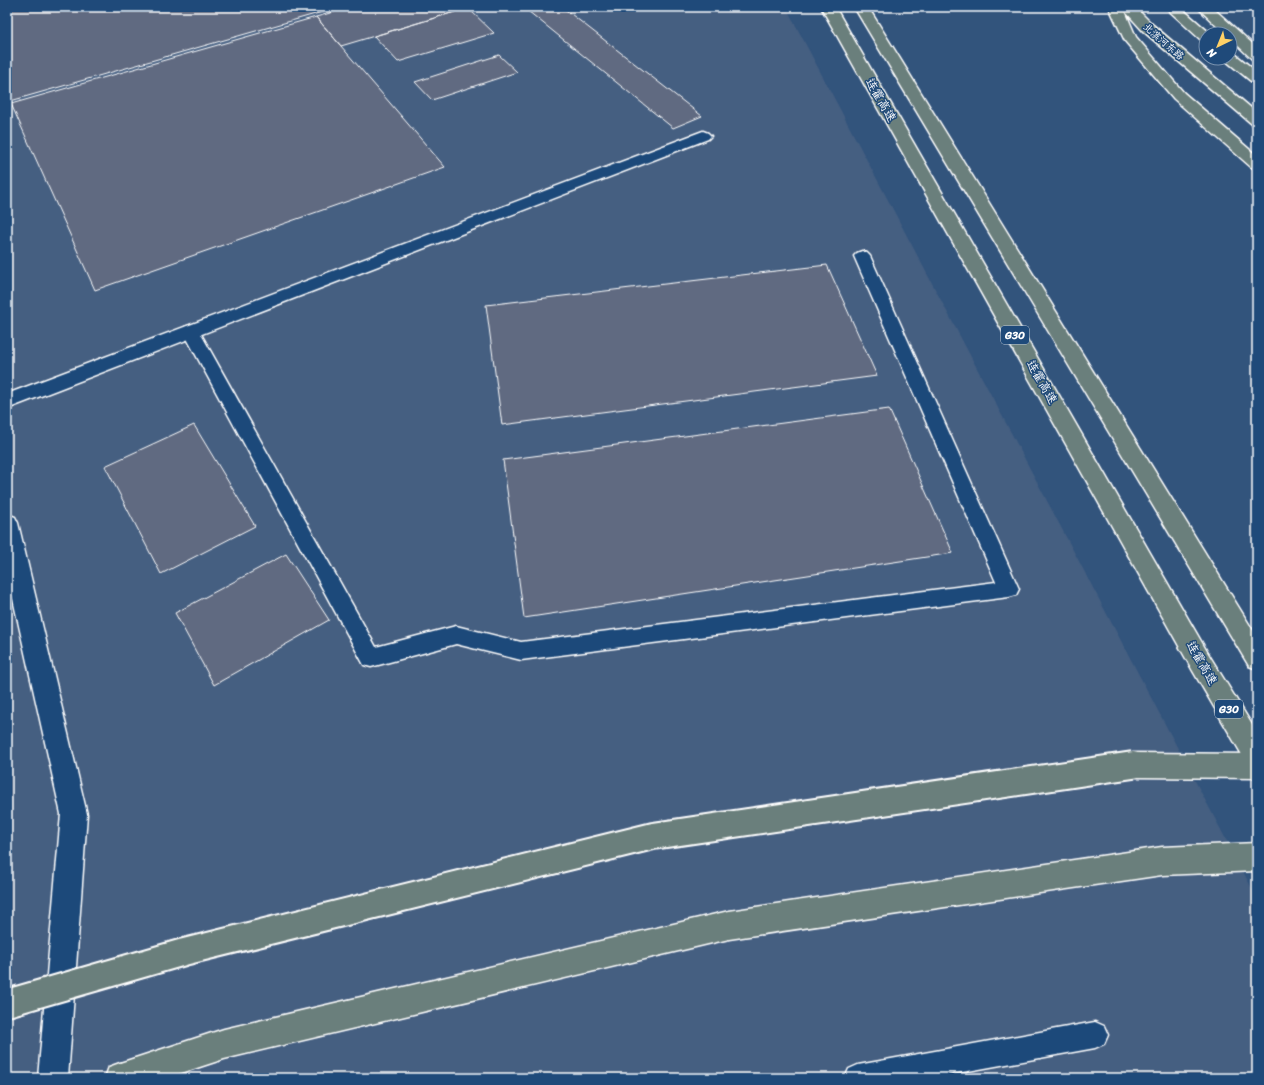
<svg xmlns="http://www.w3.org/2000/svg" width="1264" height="1085" font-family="Sriracha,'LXGW WenKai TC',sans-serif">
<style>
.built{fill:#445e81}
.building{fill:#606a81;stroke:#fff}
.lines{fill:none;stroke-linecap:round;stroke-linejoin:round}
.service-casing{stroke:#fff;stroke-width:3}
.minor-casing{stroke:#fff;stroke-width:3}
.primary-casing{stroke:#fff;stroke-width:3}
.motorway-casing{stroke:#fff;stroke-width:3}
.service{fill:#1f4a7a;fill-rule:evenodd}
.minor{fill:#1f4a7a;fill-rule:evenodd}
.primary{fill:#6b7f7c;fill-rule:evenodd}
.motorway{fill:#6b7f7c;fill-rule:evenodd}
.primary-bridge-casing{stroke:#fff;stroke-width:30;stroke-linecap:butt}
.primary-bridge{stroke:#6b7f7c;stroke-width:26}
.labels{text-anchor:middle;stroke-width:3;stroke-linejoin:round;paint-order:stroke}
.far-street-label{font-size:10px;fill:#fff;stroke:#1f4a7a}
.shield{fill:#1f4a7a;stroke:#bcc9d7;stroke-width:1}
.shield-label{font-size:11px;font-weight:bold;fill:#fff}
.street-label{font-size:12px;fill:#fff;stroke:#1f4a7a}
</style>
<rect width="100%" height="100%" fill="#32547c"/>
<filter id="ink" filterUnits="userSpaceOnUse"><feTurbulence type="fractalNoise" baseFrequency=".025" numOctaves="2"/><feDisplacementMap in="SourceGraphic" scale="8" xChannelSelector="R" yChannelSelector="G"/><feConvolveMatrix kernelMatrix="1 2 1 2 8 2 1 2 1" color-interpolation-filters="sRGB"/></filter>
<g filter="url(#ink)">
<path class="built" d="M7,7H786L1257,898V1078H7Z"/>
<path class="building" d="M7,7H340L7,102Z
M351,7H467L468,8L341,46L316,17Z
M523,7H562L702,116L673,128Z
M468,8L494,33L398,62L374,36Z
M316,17L445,167L95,290L11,104Z
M499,55L517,72L432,100L415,82Z
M827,265L877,376L502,425L486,305Z
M889,409L953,553L524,618L503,460Z
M194,425L255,526L161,574L105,466Z
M286,554L329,620L214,685L175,613Z"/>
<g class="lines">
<defs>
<path id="service" d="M862,251L867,253L870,256L1019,589L1016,595L1009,597L521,660L456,644L371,667L364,665L183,331L185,327L191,325L197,327L376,647L456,626L521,642L996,582L854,256L857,253Z
M1095,1022L1104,1026L1108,1035L1104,1044L1095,1048L930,1078H845L849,1069L858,1065Z"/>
<path id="minor" d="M703,131L708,133L711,136L708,139L7,409V394Z
M7,514L15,517L18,523L87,814L68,1078H38L61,814L7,572Z"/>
<path id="primary" d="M1109,7H1135L1153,25L1257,113V126L1252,124L1143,31L1125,11L1136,37L1184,93L1257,156V169L1251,167L1174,99L1125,41Z
M1165,7H1180L1211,34H1206V41L1201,40Z
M1197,7H1212L1257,48V60L1252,59L1230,38V34H1225Z
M1230,53L1235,54L1257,72V83L1252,82L1225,60L1224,58H1230Z
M1133,753L1257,754V778L1133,777L1124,774L1120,765L1124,756Z
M1257,843V871L1162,875L729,939L224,1059L166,1078H105L109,1067L120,1063L224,1029L729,911L1162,847Z"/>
<path id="motorway" d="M821,7H835L1209,655L1257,733V768L1248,765L1193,671Z
M854,7H868L1257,637V669L1249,666Z"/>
</defs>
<use href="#service" class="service-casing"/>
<use href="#minor" class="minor-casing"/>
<use href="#primary" class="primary-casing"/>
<use href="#motorway" class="motorway-casing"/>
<use href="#service" class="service"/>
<use href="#minor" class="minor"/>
<use href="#primary" class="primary"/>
<use href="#motorway" class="motorway"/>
<defs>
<path id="primary-bridge" d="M7,1003L184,952L653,836L1133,765"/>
</defs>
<use href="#primary-bridge" class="primary-bridge-casing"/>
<use href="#primary-bridge" class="primary-bridge"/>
</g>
</g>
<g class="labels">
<g class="far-street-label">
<text transform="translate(1164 41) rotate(41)" y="4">北滨河东路</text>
</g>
<g class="shield">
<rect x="1001" y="326" width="28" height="18" rx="3"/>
<rect x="1215" y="700" width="28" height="18" rx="3"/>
</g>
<g class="shield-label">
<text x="1015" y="339">G30</text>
<text x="1229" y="713">G30</text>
</g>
<g class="street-label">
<text transform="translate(881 100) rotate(60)" y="4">连霍高速</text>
<text transform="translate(1042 382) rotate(60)" y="4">连霍高速</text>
<text transform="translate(1202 663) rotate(60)" y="4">连霍高速</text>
</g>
</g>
<rect width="1264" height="1085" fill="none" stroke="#1f4a7a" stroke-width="24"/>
<rect x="12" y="12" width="1240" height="1061" fill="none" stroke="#fff" stroke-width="1.5" filter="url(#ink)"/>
<g transform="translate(1218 46) rotate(223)"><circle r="19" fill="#1f4a7a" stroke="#7992af"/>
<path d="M0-3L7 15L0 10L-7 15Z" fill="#ffd166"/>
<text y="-6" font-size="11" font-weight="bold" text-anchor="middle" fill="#ffffff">N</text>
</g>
</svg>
